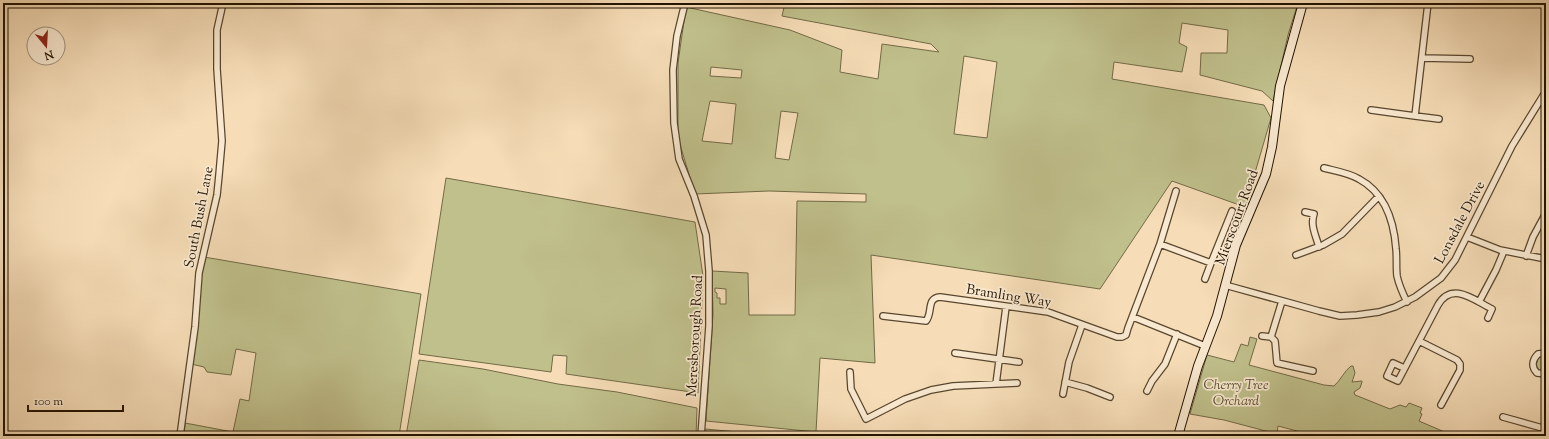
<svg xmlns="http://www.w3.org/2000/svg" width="1549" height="439" font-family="'Sorts Mill Goudy',serif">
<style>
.green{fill:#c0c08c;stroke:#726a46;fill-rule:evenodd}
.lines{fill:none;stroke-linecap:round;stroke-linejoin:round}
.street-casing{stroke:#58462e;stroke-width:8}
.secondary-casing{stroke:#231300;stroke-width:10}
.street{stroke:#f9e9d0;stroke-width:5.5}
.secondary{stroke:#f9e9d0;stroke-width:8}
.labels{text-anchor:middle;stroke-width:3.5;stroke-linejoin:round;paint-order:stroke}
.street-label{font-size:14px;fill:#231300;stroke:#f9e9d0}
.park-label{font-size:14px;font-style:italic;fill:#5a5031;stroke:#f9e9d0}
</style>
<rect width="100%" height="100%" fill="#f6ddb7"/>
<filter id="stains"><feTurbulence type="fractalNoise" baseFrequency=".005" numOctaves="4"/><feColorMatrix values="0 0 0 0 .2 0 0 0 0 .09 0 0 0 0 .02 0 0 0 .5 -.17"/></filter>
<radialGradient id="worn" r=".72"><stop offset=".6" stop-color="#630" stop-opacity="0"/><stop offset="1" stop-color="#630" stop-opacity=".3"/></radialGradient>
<path class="green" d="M785,3H1298L1288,35L1273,101L1262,91L1200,75L1201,53H1227L1228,30L1182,23L1179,43L1187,47L1182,72L1114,62L1112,79L1264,105L1271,118L1245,207L1172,181L1100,289L871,255L875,363L820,358L816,432L706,421L713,314L712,271L748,273L749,315H795L797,201L866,202V194L769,191L695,194L678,138V63L686,7L790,30L842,50L840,72L878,79L882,44L939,52L931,44L782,16ZM964,56L997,62L987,138L954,134ZM711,67L742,70L741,78L710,76ZM710,101L736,104L732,144L702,141ZM781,111L798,113L789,160L775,158ZM715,288L726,289V304H720V298H717V293L715,292Z
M446,178L695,222L703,276L698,393L566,374L567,356L553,355L551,372L419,354Z
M204,257L421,294L399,436H184L185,423L233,432L240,399L249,401L256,353L236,349L231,375L207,372L204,367L191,364Z
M1250,337L1257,339L1249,365L1324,385L1334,386C1341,380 1344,371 1351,366H1353L1355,373L1352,382L1362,381V382L1360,388L1354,392L1355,395L1390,409L1400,405L1406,407L1409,403L1422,408L1420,413L1422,414L1419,421L1454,436H1310L1301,432L1278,426L1277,434L1224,420L1190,414L1207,355L1234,362L1241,344L1248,346Z
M1543,356H1546V372C1541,373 1537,371 1535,366L1538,358Z
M419,360L483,369L558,384L617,392L697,408L696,436H406Z
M705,429L782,436H705Z"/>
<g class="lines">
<defs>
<path id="street" d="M685,3L677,36L673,70L674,123L679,159L694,196L706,235L709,271V326L701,436
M1428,3L1415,116L1439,119
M1422,58L1470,59
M1371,110L1415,116
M1324,168C1336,171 1349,173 1359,179C1385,193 1394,221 1396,249C1397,258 1396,267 1397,276C1399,285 1403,294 1407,302
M1305,212L1314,214C1310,225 1316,236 1319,247
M1467,237L1500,250L1546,259
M1160,244L1211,263L1232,211
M1296,255L1323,245L1342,234L1379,196
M1526,256L1533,237L1546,213
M1205,279L1211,263
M1225,285L1319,311L1340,316L1357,315L1379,312L1395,307L1415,297L1441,278L1455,260L1512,146L1546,91
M1479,302L1496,270L1504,251
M883,316L926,321C933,313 926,298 940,297L1048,312L1117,337H1122L1126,335L1128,328L1160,244L1176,191
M1133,317L1205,346
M1262,336L1271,337L1275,341L1277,363L1313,371
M1271,337L1282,301
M1419,341L1457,360L1460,364V370L1441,405
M955,353L1019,362
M1546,353L1538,354C1532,360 1531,367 1537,373L1546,374
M1404,368L1393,363L1387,376L1398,381L1438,305C1452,281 1474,300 1492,309L1488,318
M850,372L851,389L866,419L905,399L931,390L953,386L1017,383
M1065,382L1087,388L1110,397
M996,384L1006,307
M1147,391L1152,381L1165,364L1177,334
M1063,394L1069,362L1082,325
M1503,417L1546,429
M180,436L195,327L199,273L217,195L219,175L222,141L217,69V30L223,3"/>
<path id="secondary" d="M1178,436L1198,366L1217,316L1236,245L1266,174L1272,147L1280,86L1303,3"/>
</defs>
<use href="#street" class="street-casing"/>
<use href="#secondary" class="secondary-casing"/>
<use href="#street" class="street"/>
<use href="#secondary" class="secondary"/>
</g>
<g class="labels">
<g class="street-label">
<text transform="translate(198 217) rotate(-79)" y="5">South Bush Lane</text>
<text transform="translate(1236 217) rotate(-70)" y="5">Mierscourt Road</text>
<text transform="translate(1459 222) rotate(-62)" y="5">Lonsdale Drive</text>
<text transform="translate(1009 295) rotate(9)" y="5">Bramling Way</text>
<text transform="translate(694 336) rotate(-87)" y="5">Meresborough Road</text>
</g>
<g class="park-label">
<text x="1236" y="389">Cherry Tree<tspan x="1236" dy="16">Orchard</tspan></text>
</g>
</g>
<rect width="1549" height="439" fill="none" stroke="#f6ddb7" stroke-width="16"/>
<rect x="4" y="4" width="1541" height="431" fill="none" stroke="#231300" stroke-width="2"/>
<rect x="8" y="8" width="1533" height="423" fill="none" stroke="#231300"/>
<g transform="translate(46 46) rotate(162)"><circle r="19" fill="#f9e9d0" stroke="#a3937d"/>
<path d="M0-3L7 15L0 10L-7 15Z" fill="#8f2418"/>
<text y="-6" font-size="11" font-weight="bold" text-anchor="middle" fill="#231300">N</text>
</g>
<path d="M28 405v6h95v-6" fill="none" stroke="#231300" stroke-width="2"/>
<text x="34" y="405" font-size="12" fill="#231300" stroke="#f9e9d0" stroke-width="3" paint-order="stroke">100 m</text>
<rect width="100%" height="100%" filter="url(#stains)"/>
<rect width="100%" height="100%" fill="url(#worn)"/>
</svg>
